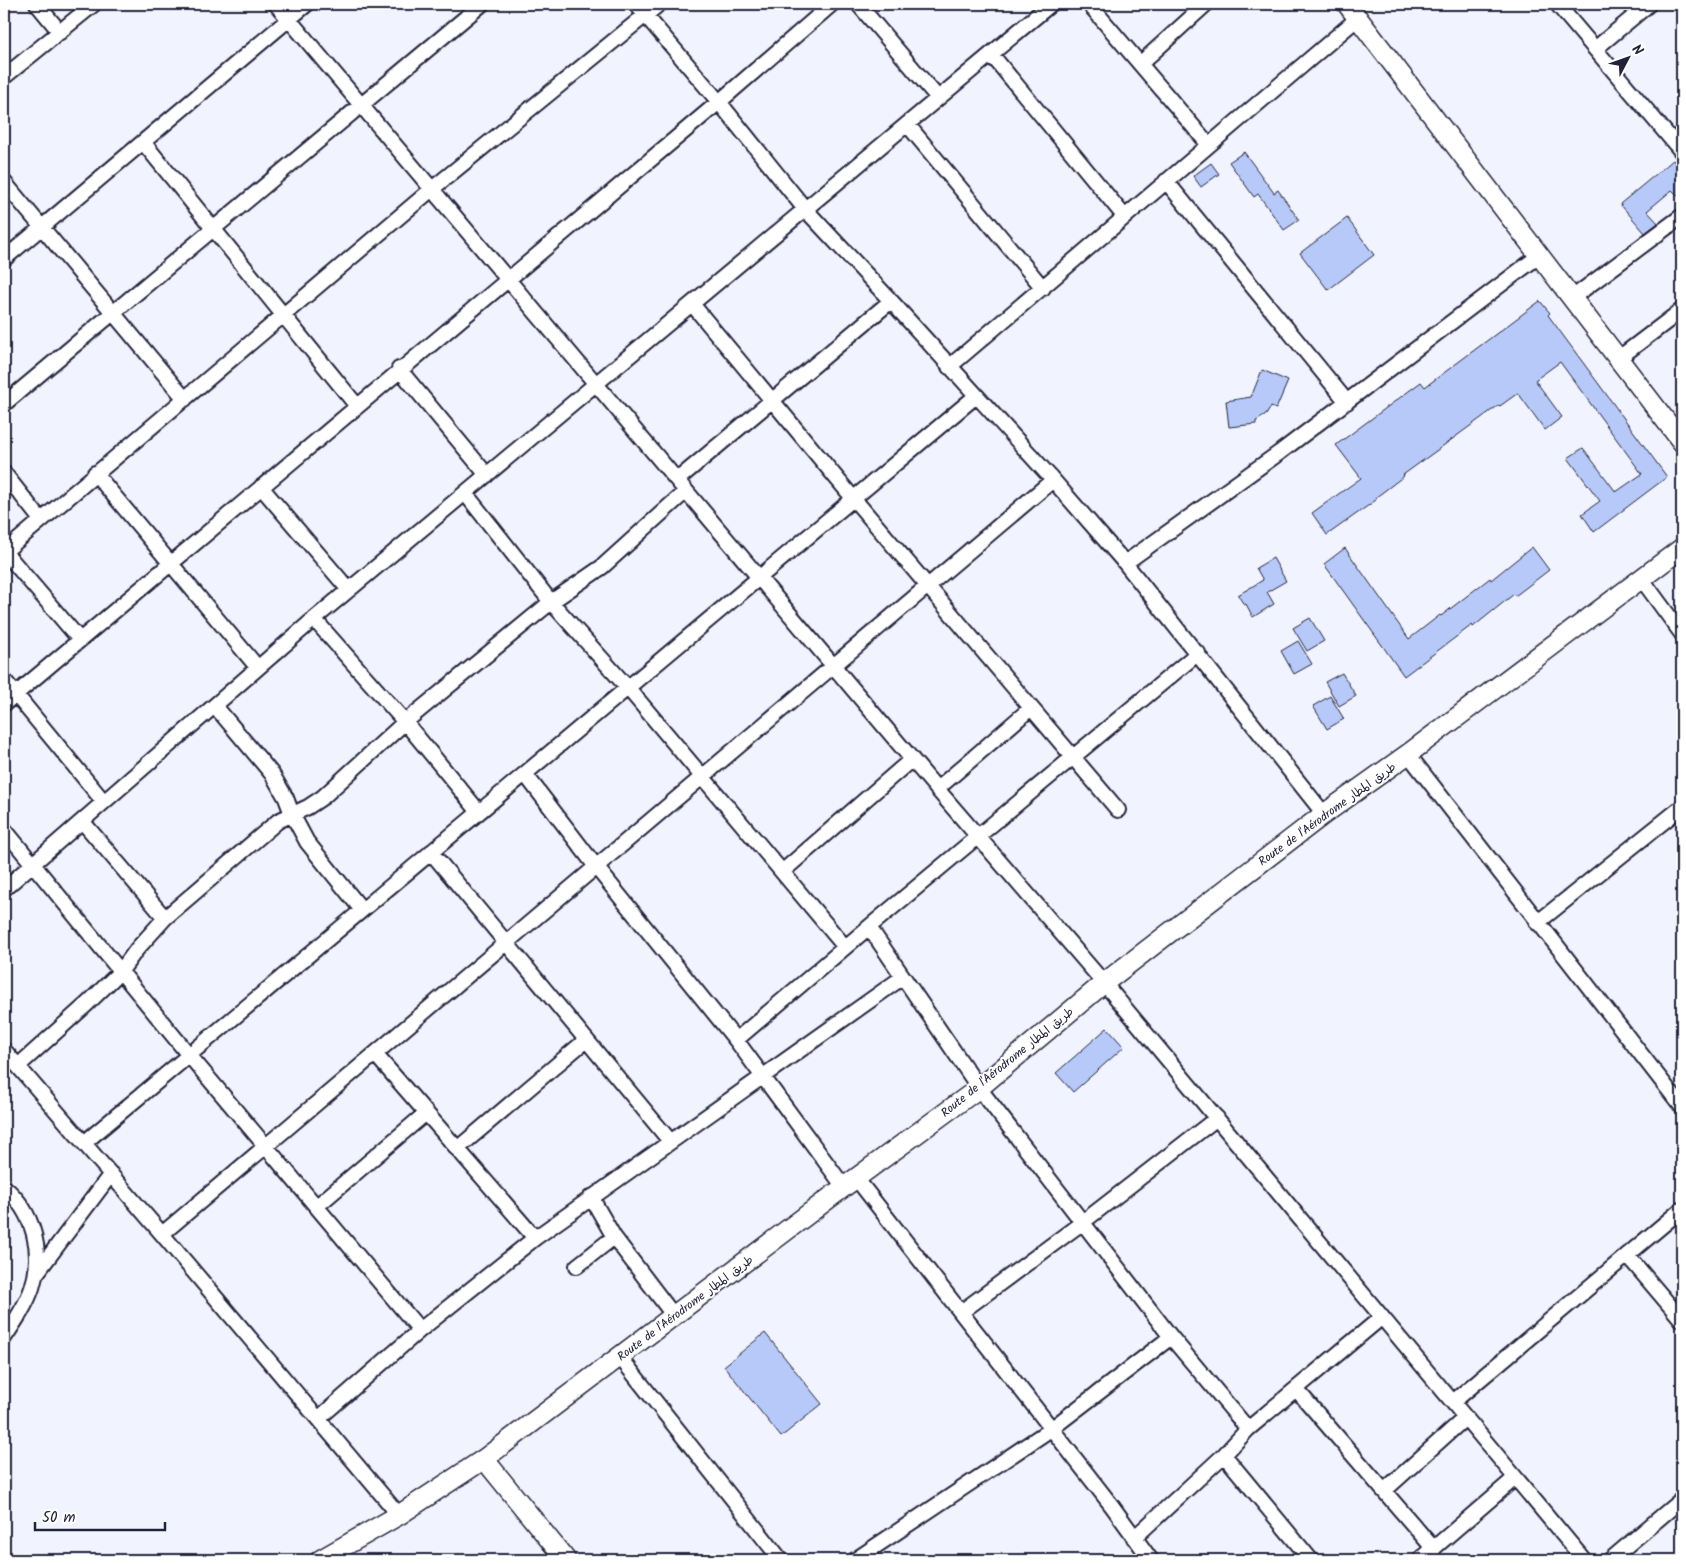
<svg xmlns="http://www.w3.org/2000/svg" width="1686" height="1564" font-family="Kalam,'Playpen Sans Arabic',sans-serif">
<style>
.building{fill:#b7c9f9;stroke:#22223b}
.lines{fill:none;stroke-linecap:round;stroke-linejoin:round}
.street-casing{stroke:#22223b;stroke-width:18}
.secondary-casing{stroke:#22223b;stroke-width:22}
.street{stroke:#fff;stroke-width:14}
.secondary{stroke:#fff;stroke-width:19}
.labels{text-anchor:middle;stroke-width:4;stroke-linejoin:round;paint-order:stroke}
.street-label{font-size:12px;fill:#22223b;stroke:#fff}
</style>
<rect width="100%" height="100%" fill="#f1f4fe"/>
<filter id="ink" filterUnits="userSpaceOnUse"><feTurbulence type="fractalNoise" baseFrequency=".02" numOctaves="2"/><feDisplacementMap in="SourceGraphic" scale="10" xChannelSelector="R" yChannelSelector="G"/><feConvolveMatrix kernelMatrix="1 2 1 2 8 2 1 2 1" color-interpolation-filters="sRGB"/></filter>
<g filter="url(#ink)">
<path class="building" d="M1244,152L1274,193L1278,190L1299,220L1284,230L1258,194L1254,197L1229,162Z
M1673,160L1682,170V200L1672,190L1647,211L1658,223L1645,233L1620,204Z
M1211,163L1219,174L1201,187L1193,176Z
M1347,218L1374,255L1328,290L1300,253Z
M1540,301L1550,313L1548,315L1667,477L1594,532L1582,514L1600,501L1568,458L1583,448L1616,492L1642,474L1560,362L1535,380L1562,417L1545,430L1518,393L1500,406L1499,405L1403,475L1404,476L1375,498L1376,500L1327,535L1312,513L1361,478L1336,445L1421,382L1425,387Z
M1262,370L1288,381L1276,409L1271,407L1266,415L1256,421V424L1229,427L1226,401L1251,397Z
M1532,547L1549,570L1515,596L1514,594L1473,627L1472,625L1404,676L1324,564L1345,548L1409,639L1440,615L1441,616L1490,578L1491,580Z
M1273,558L1286,581L1267,592L1274,604L1253,617L1246,604L1244,605L1238,595L1263,580L1256,568Z
M1310,618L1324,641L1307,651L1293,628Z
M1298,641L1312,664L1294,674L1281,651Z
M1342,673L1356,696L1339,706L1325,682Z
M1330,696L1344,719L1327,729L1313,706Z
M1107,1028L1124,1047L1073,1092L1056,1073Z
M765,1333L822,1404L781,1437L724,1366Z"/>
<g class="lines">
<defs>
<path id="street" d="M37,4L60,32
M276,4L937,789L1104,983L1584,1560
M636,4L719,102L805,209L891,301L1053,480L1125,563L1324,814
M858,4L938,98
M1089,4L1209,145
M1557,4L1682,152
M1595,49L1649,4
M991,54L1124,216
M1140,64L1206,4
M4,77L94,4
M907,124L1043,288
M143,142L357,406
M1166,181L1347,402
M4,182L185,399
M4,259L307,4
M1572,298L1682,216
M692,304L853,498L1118,810
M1619,358L1682,310
M949,367L1358,18
M399,369L487,475
M4,404L482,4
M4,473L41,520
M95,473L258,668
M677,480L891,301
M261,487L349,590
M465,493L551,602L628,688L845,947
M4,551L80,640
M4,552L432,189L659,4
M1125,563L1279,453L1540,255
M1641,578L1682,634
M314,619L405,722L479,812
M4,680L104,802
M4,704L719,102L832,4
M215,706L272,774L286,798L292,814L307,842L362,910
M1408,754L1682,1107
M525,774L597,868L736,1040L844,1187
M937,789L1031,708
M82,821L165,918
M4,829L189,1055L420,1330
M431,852L670,1141
M782,872L912,759
M4,889L314,619L1051,4
M1537,923L1682,807
M869,927L979,1088L1171,1337L1248,1429
M736,1040L869,927L1198,653
M4,1050L162,1234L399,1515
M375,1054L535,1238
M18,1066L87,1004L121,971L137,949L165,918L278,821L308,807L323,797L405,722L551,602L602,567L686,491
M84,1143L976,396
M457,1149L586,1040
M856,1178L1112,1506L1151,1560
M4,1187C34,1212 44,1252 32,1288C26,1306 14,1323 4,1338
M591,1197L614,1237L674,1316
M317,1206L426,1113
M162,1234L1053,480
M1627,1255L1682,1320
M577,1266L614,1237
M36,1274L111,1174
M961,1312L1083,1222L1217,1118
M620,1357L781,1560
M1296,1389L1434,1549
M1453,1402L1682,1209
M318,1419L420,1330L535,1238L903,977
M1224,1455L1311,1560
M1385,1490L1465,1418
M1134,1538L1224,1455L1248,1429L1382,1317
M855,1560L1051,1429L1171,1337
M1420,1560L1515,1478
M1610,1560L1682,1499"/>
<path id="secondary" d="M1347,4L1682,442
M484,1459L566,1560
M320,1560L399,1515L484,1459L844,1187L979,1088L1104,983L1324,814L1408,754L1682,548"/>
</defs>
<use href="#street" class="street-casing"/>
<use href="#secondary" class="secondary-casing"/>
<use href="#street" class="street"/>
<use href="#secondary" class="secondary"/>
</g>
</g>
<g class="labels">
<g class="street-label">
<text transform="translate(1327 814) rotate(-36)" y="4">Route de l'Aérodrome طريق المطار</text>
<text transform="translate(1007 1062) rotate(-39)" y="4">Route de l'Aérodrome طريق المطار</text>
<text transform="translate(685 1308) rotate(-37)" y="4">Route de l'Aérodrome طريق المطار</text>
</g>
</g>
<rect width="1686" height="1564" fill="none" stroke="#fff" stroke-width="20"/>
<rect x="10" y="10" width="1666" height="1544" fill="none" stroke="#22223b" stroke-width="2" filter="url(#ink)"/>
<g transform="translate(1628 58) rotate(49)" stroke="#ffffff" stroke-width="4" paint-order="stroke">
<path d="M0-4L9 19L0 12L-9 19Z" fill="#22223b"/>
<text y="-8" font-size="14" font-weight="bold" text-anchor="middle" fill="#22223b">N</text>
</g>
<path d="M35 1522v8h130v-8" fill="none" stroke="#22223b" stroke-width="2.5"/>
<text x="42" y="1522" font-size="15" fill="#22223b" stroke="#ffffff" stroke-width="4" paint-order="stroke">50 m</text>
</svg>
